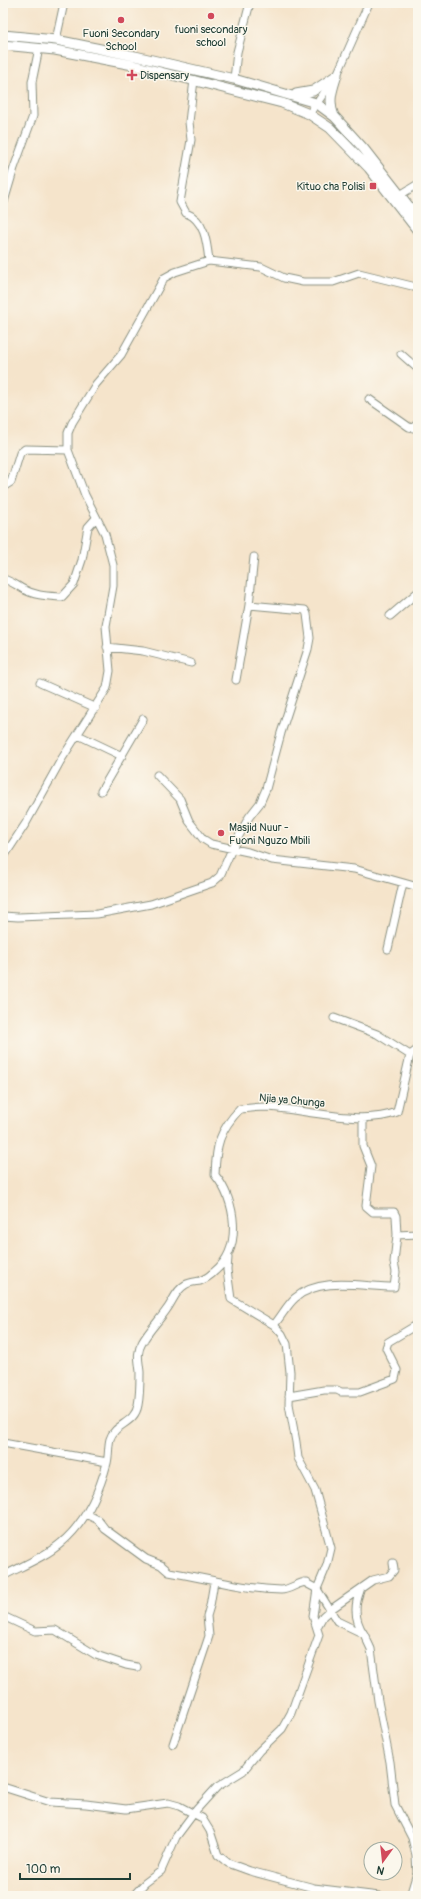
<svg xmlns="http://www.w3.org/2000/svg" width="421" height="1899" font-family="Pangolin,sans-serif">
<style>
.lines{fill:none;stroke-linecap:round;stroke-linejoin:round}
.minor-casing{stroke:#8a9080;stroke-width:9}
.major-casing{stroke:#8a9080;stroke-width:11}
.minor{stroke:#fff;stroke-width:7}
.major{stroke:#fff;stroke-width:9}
.poi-dot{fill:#d1495b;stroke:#fbf7ec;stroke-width:1.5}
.labels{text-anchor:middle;stroke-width:3;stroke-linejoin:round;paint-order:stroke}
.poi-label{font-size:11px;fill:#1f3d34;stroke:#fbf7ec}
.street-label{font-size:11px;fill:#1f3d34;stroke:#fbf7ec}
</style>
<rect width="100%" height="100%" fill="#fbf7ec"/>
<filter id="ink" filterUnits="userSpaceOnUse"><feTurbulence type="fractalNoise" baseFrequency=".025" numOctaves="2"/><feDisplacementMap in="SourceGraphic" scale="8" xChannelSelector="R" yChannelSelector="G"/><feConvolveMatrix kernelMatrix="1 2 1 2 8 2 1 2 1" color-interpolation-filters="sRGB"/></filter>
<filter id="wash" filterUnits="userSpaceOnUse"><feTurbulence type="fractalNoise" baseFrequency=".012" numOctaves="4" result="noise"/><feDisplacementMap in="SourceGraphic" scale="16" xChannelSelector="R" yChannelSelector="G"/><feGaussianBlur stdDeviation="0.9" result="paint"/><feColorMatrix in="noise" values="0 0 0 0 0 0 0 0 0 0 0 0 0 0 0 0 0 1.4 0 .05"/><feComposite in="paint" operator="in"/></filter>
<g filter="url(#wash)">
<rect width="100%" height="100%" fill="#f5e4cb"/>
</g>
<g filter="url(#ink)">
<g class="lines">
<defs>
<path id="minor" d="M56,40L64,3
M234,79L237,52L250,3
M194,80L189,122L191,140L180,202L186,213C205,220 207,243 209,261
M309,114L337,75L369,3
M400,195L418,184
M3,205L14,168L33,116L32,82L39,48
M401,354L418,369
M369,399L409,427L413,428L418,423
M3,487L11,482L20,453L25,449L68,450
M3,579C11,581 16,585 23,589C35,596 49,596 62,597L74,584L82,560L88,527L96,518
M390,616L418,592
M107,647L143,651L191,663
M236,680L249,605L254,557
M40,683L96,708
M78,735L122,756
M157,775L180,799L189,821L203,839L211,844L248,852L272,860L354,869L418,887
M101,791L143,719
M3,858L26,823L61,760L107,688L110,671L106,626L113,586V565L105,534L85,495L68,450V433L72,423L96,384L121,355L164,278L175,272L209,261L261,267L284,278L303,282H333L359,273L416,287L418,285
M3,916L18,917L97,914L151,904L212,883L220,876L232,849L249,817L260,803L266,789L281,733L308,649L310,638L307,614L305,610L249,605
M388,949L403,883
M334,1018L377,1034L410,1055
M397,1235L418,1234
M274,1325C281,1317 287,1305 295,1298C321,1276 362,1287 394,1287L396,1272L394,1262L397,1235L396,1216L394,1212H373L366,1206L371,1166L363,1146V1118
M289,1396L324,1390H337L341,1392H360L395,1379L397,1370L386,1348L388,1342L418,1324
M3,1443L107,1462
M86,1514L98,1520L105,1529L146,1559L161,1565L169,1572C206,1578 242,1589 281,1590C290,1590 298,1582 307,1582
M3,1576C22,1566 45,1557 61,1543C85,1523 99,1493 107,1463C109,1455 108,1446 110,1439C115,1423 135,1424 138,1405C140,1395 140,1382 140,1372C139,1361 136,1353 142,1343C149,1330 159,1321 167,1309C173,1301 176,1290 185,1285C189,1282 195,1282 200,1281C205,1279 211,1275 215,1271C243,1248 236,1200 215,1175C216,1145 219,1131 240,1109C249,1108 259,1107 268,1107C306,1110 363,1126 397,1112L410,1055L418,1049
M304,1582L317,1589L337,1621L364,1634L371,1649L378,1701L390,1762L395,1805L412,1838L416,1855L417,1873L410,1896
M360,1591C354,1606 354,1620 364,1634
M3,1616L35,1631L55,1630L96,1655L126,1665L137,1667
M317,1627L323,1616L330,1610L373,1580L389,1576L394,1570L393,1563
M173,1744L209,1636L207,1616L210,1606L214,1582
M3,1787L50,1802L86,1804L126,1809L168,1803L179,1806L202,1818L210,1831L218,1855L228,1863L250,1871L314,1888L379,1896
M133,1896L145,1883L161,1871L176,1837L197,1809L217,1787L243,1771L259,1751L282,1729L291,1713L319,1635L313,1616L317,1589L327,1565L331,1548L315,1490L298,1458L296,1442L289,1404L290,1372L287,1344L282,1334L274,1325L231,1299L227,1270L228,1258"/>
<path id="major" d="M3,35L56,40L135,56L234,79L316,103L335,117L364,149L418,218
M3,45L55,50L133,65L282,103L309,114L330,128L369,168L418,231
M296,94L313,91L337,75
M334,116C328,102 332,90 337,75"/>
</defs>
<use href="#minor" class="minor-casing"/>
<use href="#major" class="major-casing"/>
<use href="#minor" class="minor"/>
<use href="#major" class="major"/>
</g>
</g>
<g class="poi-dot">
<circle cx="211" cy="16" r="4"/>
<circle cx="121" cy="20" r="4"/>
<path d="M130 69h4v4h4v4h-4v4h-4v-4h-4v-4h4z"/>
<rect x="369" y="182" width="8" height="8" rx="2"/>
<circle cx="221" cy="833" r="4"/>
</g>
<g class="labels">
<g class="poi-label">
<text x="211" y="33">fuoni secondary<tspan x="211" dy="13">school</tspan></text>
<text x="121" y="37">Fuoni Secondary<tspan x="121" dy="13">School</tspan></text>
<text x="140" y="79" text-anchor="start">Dispensary</text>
<text x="365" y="190" text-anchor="end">Kituo cha Polisi</text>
<text x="229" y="831" text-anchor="start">Masjid Nuur -<tspan x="229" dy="13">Fuoni Nguzo Mbili</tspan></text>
</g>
<g class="street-label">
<text transform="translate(292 1100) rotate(5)" y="4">Njia ya Chunga</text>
</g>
</g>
<rect width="421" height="1899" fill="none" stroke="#fbf7ec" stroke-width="16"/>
<g transform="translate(383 1861) rotate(195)"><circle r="19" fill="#fbf7ec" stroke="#a3ada2"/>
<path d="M0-3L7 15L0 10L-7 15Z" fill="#d1495b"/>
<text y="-6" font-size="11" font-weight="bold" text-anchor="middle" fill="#1f3d34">N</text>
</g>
<path d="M20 1873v6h110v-6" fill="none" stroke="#1f3d34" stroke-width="2"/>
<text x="26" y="1873" font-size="12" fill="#1f3d34" stroke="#fbf7ec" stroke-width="3" paint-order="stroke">100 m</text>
</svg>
